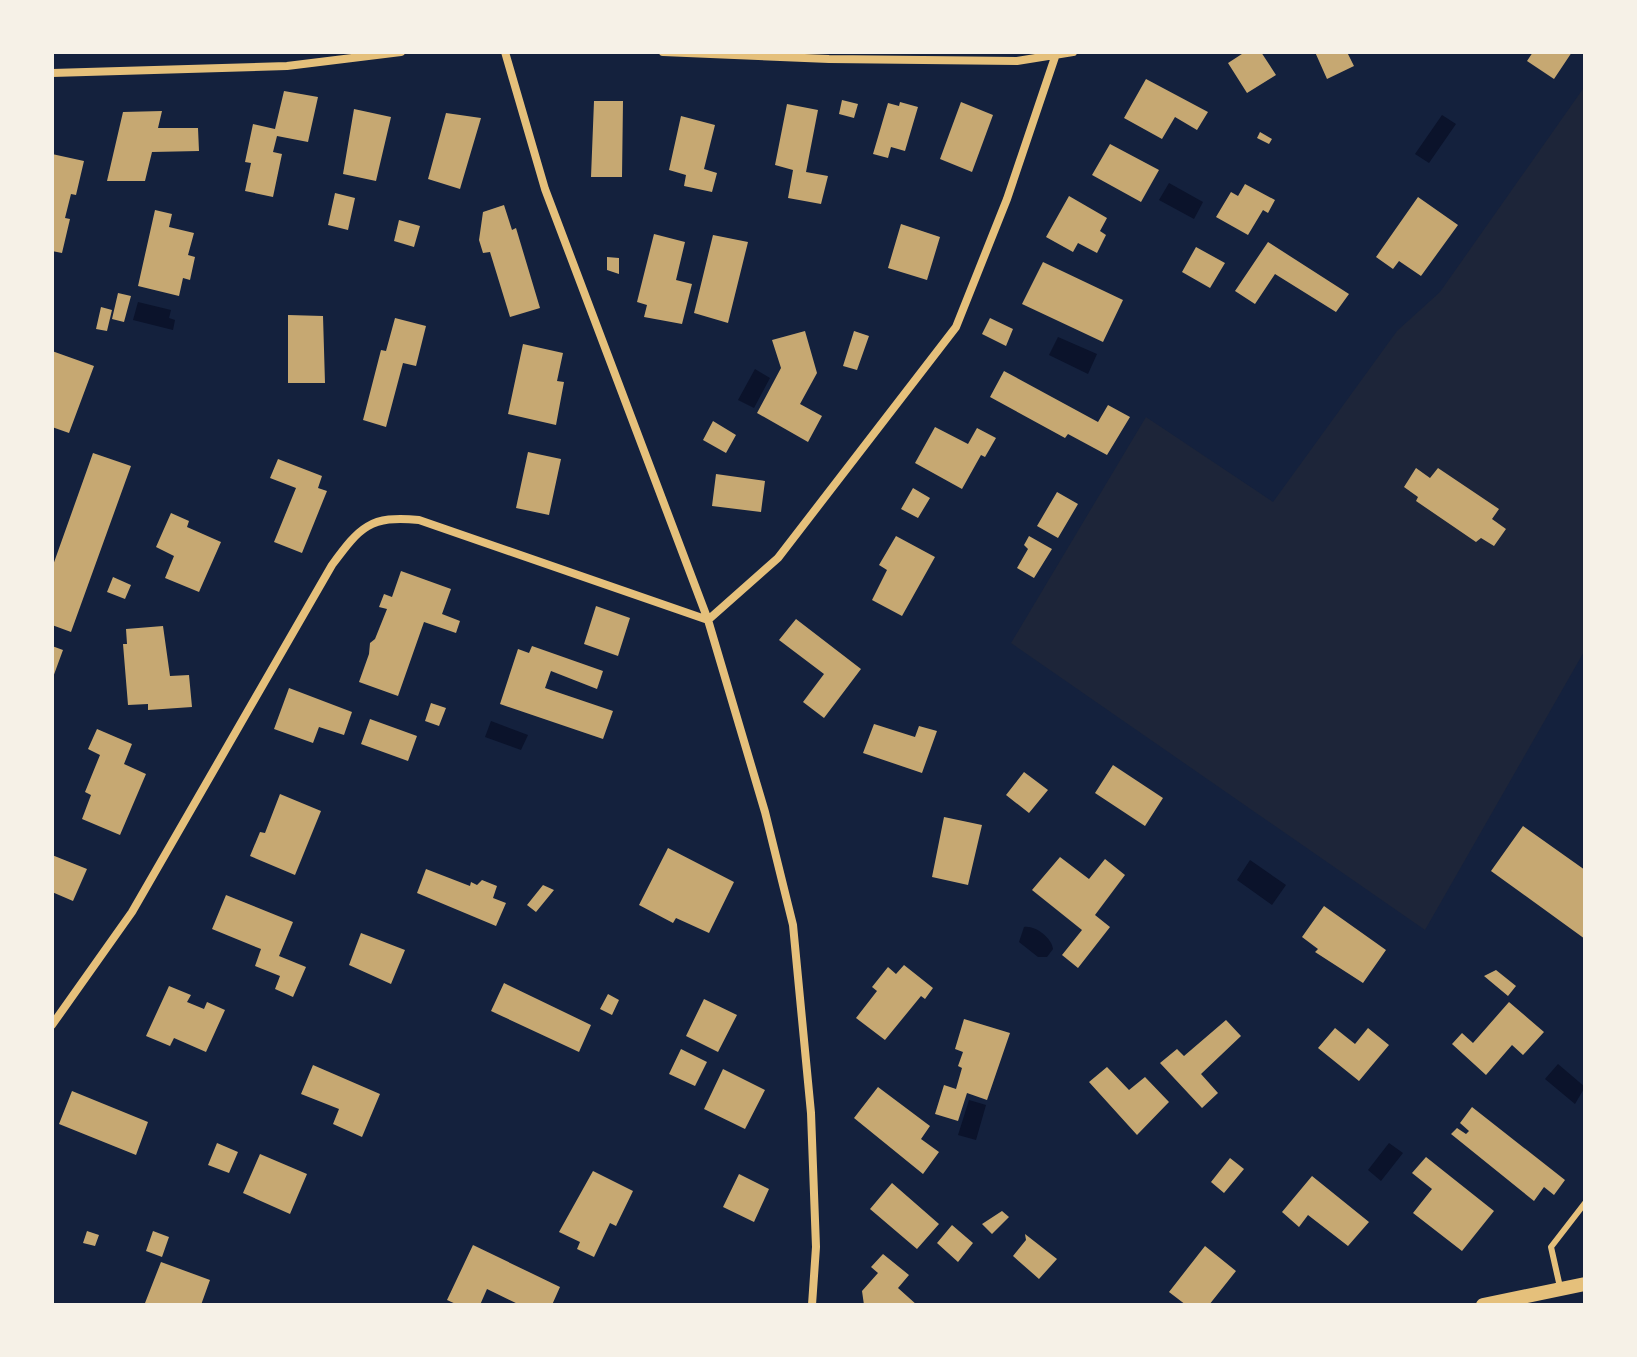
<svg xmlns="http://www.w3.org/2000/svg" width="1637" height="1357" font-family="Overpass,sans-serif">
<style>
.green{fill:#1d2539}
.water{fill:#0b132b}
.building{fill:#c6a872}
.lines{fill:none;stroke-linecap:round;stroke-linejoin:round}
.service{stroke:#e5c07b;stroke-width:6}
.minor{stroke:#e5c07b;stroke-width:8}
.tertiary{stroke:#e5c07b;stroke-width:14}
</style>
<rect width="100%" height="100%" fill="#14213d"/>
<path class="green" d="M1585,86V650L1425,930L1011,643L1146,417L1273,502L1397,331L1440,292Z"/>
<path class="water" d="M1442,115L1456,124L1429,163L1415,154Z
M1169,183L1203,202L1194,219L1159,200Z
M138,302L171,310L169,318L175,320L173,330L133,320Z
M1058,337L1097,354L1088,374L1049,355Z
M755,369L770,378L754,408L738,400Z
M491,721L528,735L521,750L485,737Z
M1250,860L1286,885L1272,905L1237,880Z
M1024,927C1035,925 1052,938 1053,949L1047,957H1038L1019,942Z
M1558,1064L1585,1087L1575,1104L1545,1079Z
M969,1100L986,1105L976,1140L958,1135Z
M1389,1143L1403,1153L1381,1181L1368,1170Z"/>
<path class="building" d="M1245,52H1261L1276,75L1247,93L1228,63Z
M1315,52H1347L1354,66L1327,79Z
M1533,52H1572L1554,79L1527,61Z
M1146,79L1208,112L1197,130L1175,117L1162,139L1124,118Z
M284,91L318,97L308,142L277,136L273,152L282,154L273,197L245,191L251,163L245,162L253,124L275,129Z
M842,100L858,104L854,118L839,114Z
M594,101H623L622,177H591Z
M900,102L918,107L905,151L891,147L888,158L873,154L888,103L899,106Z
M961,102L993,115L972,172L940,159Z
M787,104L818,110L806,172L828,176L821,204L788,198L793,170L775,165Z
M354,109L391,117L376,181L343,174Z
M162,111L158,128H198L199,151L152,152L145,181H107L123,112Z
M446,113L481,118L460,189L428,179Z
M681,116L715,125L704,169L717,173L712,192L684,186L686,175L669,170Z
M1260,132L1272,139L1269,144L1257,138Z
M1110,144L1159,170L1141,202L1092,175Z
M52,154L84,161L76,195L71,194L65,218L70,219L62,253L52,251Z
M1245,184L1275,200L1268,213L1263,210L1248,235L1216,217L1231,192L1238,196Z
M335,193L355,198L348,230L328,225Z
M1069,196L1107,218L1100,231L1106,235L1097,253L1078,243L1073,252L1046,237Z
M1418,197L1458,225L1421,276L1399,261L1393,269L1376,257Z
M504,205L512,230L516,228L540,308L510,317L490,252L483,253L479,240L483,212Z
M155,210L172,214L169,227L194,233L188,255L195,257L190,280L183,278L179,296L138,286Z
M399,220L420,226L414,247L394,241Z
M901,224L940,237L927,280L888,268Z
M654,234L685,242L676,280L692,284L682,324L644,317L647,305L637,302Z
M713,235L748,242L728,323L694,313Z
M1268,242L1349,294L1336,312L1275,274L1255,304L1235,291Z
M1196,247L1225,263L1210,288L1182,272Z
M607,257L619,258V274L607,270Z
M1043,262L1123,300L1103,342L1022,304Z
M118,293L131,296L124,322L112,319Z
M101,307L112,310L107,331L96,329Z
M288,315L323,316L325,383H288Z
M395,318L426,326L416,366L403,363L386,427L363,420L381,350L386,351Z
M990,318L1013,329L1006,346L982,334Z
M805,331L817,373L800,404L822,416L808,442L757,413L781,368L772,340Z
M854,331L869,336L857,370L843,366Z
M523,344L563,353L557,381L564,382L556,425L508,414Z
M52,351L94,366L69,433L52,427Z
M1004,371L1098,422L1108,405L1130,417L1107,455L1068,434L1065,438L990,397Z
M713,421L736,435L726,453L703,440Z
M935,427L968,444L977,428L996,438L985,457L981,455L962,489L915,463Z
M528,452L561,459L549,515L516,508Z
M93,453L131,466L71,632L52,625V568Z
M278,459L322,476L318,488L327,491L302,553L274,542L296,488L270,478Z
M1416,468L1430,478L1438,468L1499,509L1492,519L1506,529L1494,546L1481,538L1476,542L1416,501L1418,497L1404,487Z
M716,474L765,481L761,512L712,506Z
M913,488L930,498L918,518L901,509Z
M1057,492L1078,504L1058,538L1037,526Z
M171,513L189,521L187,527L221,542L199,592L165,578L174,556L156,547Z
M896,536L935,557L902,616L872,600L887,570L879,565Z
M1029,536L1052,549L1034,578L1017,568L1028,549L1024,545Z
M401,571L451,589L442,614L460,621L456,633L424,622L398,696L359,682L369,654L370,643L375,639L387,609L379,607L384,594L392,597Z
M113,577L131,585L125,599L107,592Z
M596,606L630,618L618,656L584,644Z
M796,619L861,669L824,718L803,702L824,674L779,640Z
M163,626L170,676L189,675L192,707L148,710V704L128,705L123,644H127L126,629Z
M52,646L63,650L52,680Z
M532,646L603,671L597,689L551,671L545,688L613,711L603,739L500,704L518,649L529,653Z
M289,688L352,712L344,735L319,727L313,743L274,729Z
M431,703L446,708L439,726L425,721Z
M370,719L417,736L408,761L361,744Z
M874,724L915,737L919,726L937,731L922,773L863,753Z
M97,729L132,744L124,764L146,774L120,835L82,819L91,795L85,792L100,755L88,749Z
M1113,765L1163,798L1145,826L1095,793Z
M1024,772L1048,790L1029,813L1006,795Z
M280,794L321,811L295,875L250,856L260,832L265,833Z
M944,817L982,825L968,885L932,877Z
M1523,826L1585,870V939L1491,871Z
M668,848L734,882L709,933L676,918L673,923L639,905Z
M52,855L87,869L73,901L52,892Z
M1060,857L1089,879L1105,859L1125,875L1095,915L1110,927L1078,968L1062,955L1082,930L1032,890Z
M426,869L470,886L471,882L477,885L482,880L497,886L493,898L506,903L496,926L417,893Z
M543,885L554,890L536,912L527,905Z
M226,895L293,922L279,956L306,967L293,997L275,989L280,976L255,966L261,949L212,929Z
M1324,906L1386,950L1363,983L1315,952L1318,949L1302,937Z
M361,933L405,950L391,984L349,965Z
M904,965L933,988L925,999L921,996L885,1040L856,1018L877,991L872,987L888,967L896,974Z
M1496,970L1516,986L1508,996L1484,976Z
M504,983L591,1025L579,1052L491,1011Z
M169,986L191,995L187,1002L204,1009L207,1002L225,1010L206,1052L174,1038L170,1046L146,1036Z
M608,994L619,1000L612,1015L600,1009Z
M704,999L737,1015L718,1052L686,1036Z
M1509,1002L1544,1032L1523,1055L1512,1045L1486,1075L1452,1044L1462,1033L1473,1043Z
M964,1019L1010,1033L987,1100L967,1093L958,1121L935,1114L944,1085L956,1089L962,1068L958,1066L963,1052L955,1049Z
M1226,1020L1241,1036L1201,1074L1218,1093L1202,1108L1160,1063L1177,1049L1184,1056Z
M1335,1028L1355,1044L1368,1028L1389,1045L1359,1081L1318,1048Z
M681,1049L707,1062L695,1086L669,1074Z
M313,1065L380,1094L362,1137L333,1124L339,1109L301,1094Z
M1107,1067L1129,1090L1145,1077L1169,1102L1137,1135L1089,1082Z
M723,1069L765,1090L745,1129L704,1109Z
M878,1087L930,1126L921,1139L939,1152L923,1174L854,1118Z
M72,1091L148,1122L136,1155L59,1124Z
M1472,1107L1565,1180L1554,1195L1544,1187L1534,1201L1451,1134L1457,1128L1466,1134L1469,1131L1460,1123Z
M217,1143L238,1152L229,1173L208,1165Z
M260,1154L307,1174L290,1214L243,1193Z
M1426,1157L1494,1211L1462,1251L1413,1213L1432,1189L1412,1173Z
M1230,1158L1244,1169L1224,1193L1211,1182Z
M593,1171L633,1191L616,1226L610,1223L594,1257L577,1249L580,1242L559,1232Z
M739,1174L769,1189L754,1222L723,1207Z
M1312,1176L1369,1222L1348,1246L1308,1215L1299,1227L1282,1212Z
M892,1183L939,1224L917,1249L870,1209Z
M1002,1211L1009,1217L992,1234L982,1224Z
M952,1225L973,1243L958,1262L937,1243Z
M87,1231L99,1235L95,1246L83,1243Z
M153,1231L169,1237L162,1257L146,1251Z
M1025,1234L1057,1259L1039,1279L1013,1256L1026,1240Z
M473,1245L560,1287L552,1305H520L487,1289L480,1305H458L447,1300Z
M1205,1246L1236,1271L1209,1305H1186L1169,1292Z
M883,1254L909,1275L898,1288L917,1305H864L862,1291L878,1273L871,1267Z
M161,1262L210,1280L201,1305L145,1303Z"/>
<g class="lines">
<path class="service" d="M1560,1287L1551,1247L1585,1203"/>
<path class="minor" d="M505,52L545,189L708,620L765,812L793,925L811,1113L816,1247L812,1305
M663,52L829,59L1017,61L1073,52
M52,73L287,66L401,52
M52,1025L132,912L332,565C360,527 370,515 419,520L708,620L778,558L956,327L1007,199L1055,57"/>
<path class="tertiary" d="M1483,1305L1585,1284"/>
</g>
<rect width="1637" height="1357" fill="none" stroke="#f6f1e7" stroke-width="108"/>
</svg>
